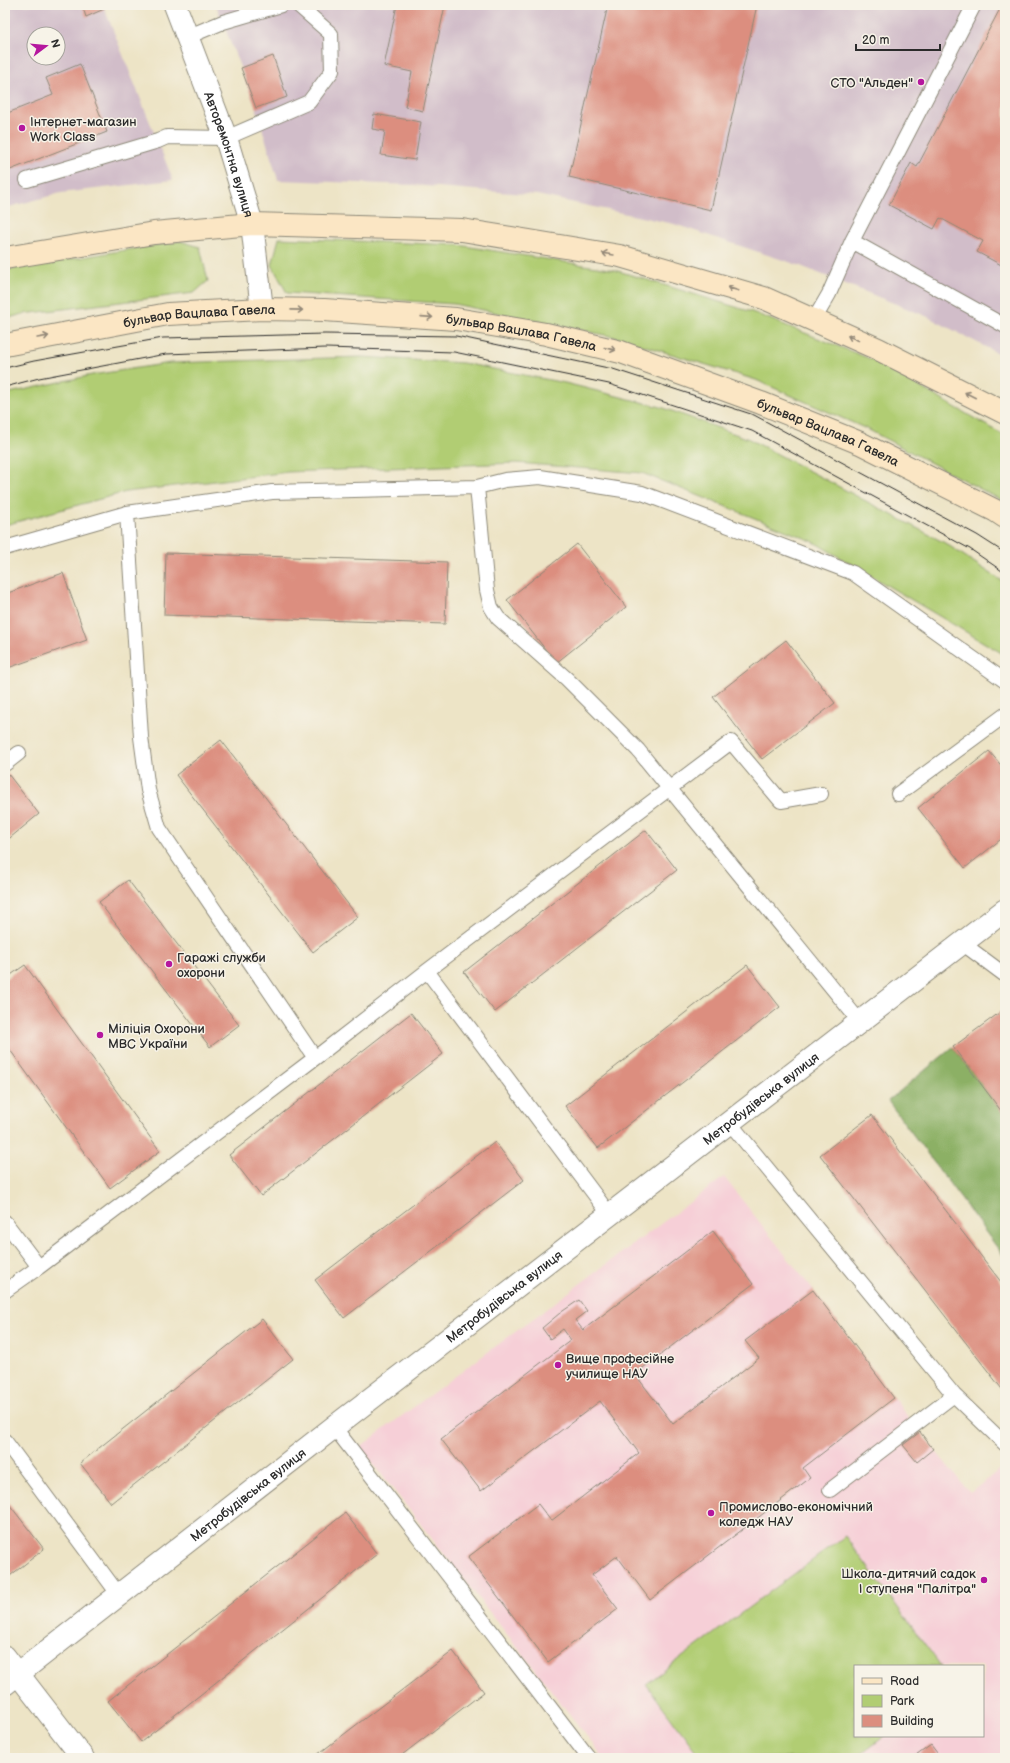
<svg xmlns="http://www.w3.org/2000/svg" width="1010" height="1763" font-family="'Balsamiq Sans',sans-serif">
<style>
.built{fill:#f6cfd7;fill-rule:evenodd}
.industrial{fill:#d1bdc9;fill-rule:evenodd}
.green{fill:#b1cd73;stroke:#6e7c4f}
.forest{fill:#8cb065;stroke:#5c6e48}
.building{fill:#dc8e7f}
.lines{fill:none;stroke-linecap:round;stroke-linejoin:round}
.service-casing{stroke:#8c8878;stroke-width:16}
.minor-casing{stroke:#8c8878;stroke-width:24}
.secondary-casing{stroke:#8c8878;stroke-width:24}
.service{stroke:#fff;stroke-width:14}
.minor{stroke:#fff;stroke-width:22}
.secondary{stroke:#fbe6c4;stroke-width:22}
.tram{stroke:#2b2b2b;stroke-width:1}
.oneway{stroke:#938878}
.poi-dot{fill:#b5179e;stroke:#f7f3e8;stroke-width:1.5}
.labels{text-anchor:middle;stroke-width:3;stroke-linejoin:round;paint-order:stroke}
.poi-label{font-size:13px;fill:#2b2b2b;stroke:#f7f3e8;text-anchor:start}
.street-label{font-size:13px;fill:#2b2b2b;stroke:#f7f3e8}
</style>
<rect width="100%" height="100%" fill="#f7f3e8"/>
<filter id="ink" filterUnits="userSpaceOnUse"><feTurbulence type="fractalNoise" baseFrequency=".025" numOctaves="2"/><feDisplacementMap in="SourceGraphic" scale="8" xChannelSelector="R" yChannelSelector="G"/><feConvolveMatrix kernelMatrix="1 2 1 2 8 2 1 2 1" color-interpolation-filters="sRGB"/></filter>
<filter id="wash" filterUnits="userSpaceOnUse"><feTurbulence type="fractalNoise" baseFrequency=".012" numOctaves="4" result="noise"/><feDisplacementMap in="SourceGraphic" scale="16" xChannelSelector="R" yChannelSelector="G"/><feGaussianBlur stdDeviation="0.9" result="paint"/><feColorMatrix in="noise" values="0 0 0 0 0 0 0 0 0 0 0 0 0 0 0 0 0 1.4 0 .05"/><feComposite in="paint" operator="in"/></filter>
<g filter="url(#wash)">
<rect width="100%" height="100%" fill="#ede4c6"/>
<path class="built" d="M724,1177L813,1290L914,1425L970,1493L1005,1465V1758H604L360,1447ZM855,1666H983V1736H855Z"/>
<path class="industrial" d="M5,5H103L173,180L61,193L5,208ZM34,34H58V58H34Z
M216,5H1005V357L926,316L798,265L674,224L537,195L413,185L278,180L256,108Z"/>
<path class="green" d="M279,238L458,245L615,270L752,312L873,360L1005,436V502L869,430L756,380L619,338L454,304L287,293L272,265Z
M180,241L200,247L208,281L194,293L23,314L5,319V270Z
M361,357L463,363L565,383L661,407L749,439L945,543L1005,583V655L812,541L642,473L516,463L288,472L126,492L5,525V394L92,375L170,363Z
M845,1536L941,1666H855V1736H885L856,1758H701L646,1684Z"/>
<path class="forest" d="M953,1047L1005,1116V1258L888,1101Z"/>
<g id="blocks">
<path class="building" d="M82,5H103L104,9L86,17Z
M397,5H445L423,111L405,107L412,72L384,66Z
M608,5H757L711,210L569,177Z
M1002,5H1005V267L977,252L983,241L940,218L934,229L889,205L911,163L917,167Z
M273,56L287,97L256,108L241,68Z
M80,64L107,132L5,172V114L53,95L46,78Z
M374,114L421,122L415,160L381,155L385,131L372,129Z
M577,544L626,607L556,663L507,600Z
M166,553L447,562L445,624L164,615Z
M63,573L87,640L5,669V594Z
M786,640L835,703L762,759L713,697Z
M221,740L358,917L313,952L176,775Z
M989,751L1005,770V836L965,868L918,808Z
M8,774L39,814L5,842V776Z
M646,830L677,870L495,1012L464,972Z
M128,880L239,1025L210,1047L99,902Z
M25,965L160,1151L110,1188L5,1043V979Z
M747,965L780,1007L598,1148L565,1106Z
M1003,1010L1005,1013V1116L953,1047Z
M411,1013L443,1054L261,1196L229,1155Z
M872,1115L1005,1287V1393L820,1155Z
M495,1142L524,1180L344,1318L315,1280Z
M713,1231L753,1284L635,1374L673,1424L759,1358L745,1341L813,1290L894,1398L803,1468L810,1478L650,1600L617,1556L592,1575L618,1609L548,1662L468,1557L538,1504L551,1521L639,1453L600,1401L481,1491L441,1439L571,1340L563,1329L550,1339L542,1328L560,1313L579,1300L587,1311L575,1320L583,1330Z
M262,1319L293,1359L111,1503L80,1463Z
M920,1432L933,1449L917,1462L903,1445Z
M5,1499L44,1549L6,1579L5,1578Z
M345,1513L377,1554L141,1742L108,1701Z
M453,1651L484,1692L398,1758H313Z
M931,1745L941,1758H913Z"/>
</g>
</g>
<g filter="url(#ink)">
<use href="#blocks" fill-opacity="0" stroke="#8c8878" stroke-width="1"/>
<g class="lines">
<defs>
<path id="service" d="M187,37L223,22L281,5
M27,180L158,141L167,137L226,138L309,102L332,71L331,34L298,5
M852,241L1005,326
M814,320L829,294L852,241L974,5
M477,487L487,590L491,607L498,618L567,679L638,750L860,1022
M127,513L141,737L148,790L159,828L315,1058
M5,548L127,513L272,492L477,487L505,480L540,477L642,493L853,573L1005,681
M5,764L19,753
M898,794L1005,715
M962,943L1005,975
M427,971L610,1215
M729,1122L954,1395L1005,1444
M5,1222L39,1267L5,1291
M39,1267L315,1058L427,971L731,742L781,801L821,794
M334,1427L589,1758
M5,1441L119,1595
M830,1490L954,1395"/>
<g id="minor">
<path id="s1" d="M175,5L226,138L252,224L262,309"/>
<path d="M5,1657L83,1758"/>
<path id="s2" d="M5,1684L334,1427L1005,910"/>
</g>
<g id="secondary">
<path d="M5,258L154,233L252,224L462,230L620,256L764,298L878,349L1005,413"/>
<path id="s3" d="M5,345L168,314L262,309L324,310L456,319L546,334L621,352L761,403L860,443L996,511L1005,517"/>
</g>
</defs>
<use href="#service" class="service-casing"/>
<use href="#minor" class="minor-casing"/>
<use href="#secondary" class="secondary-casing"/>
<use href="#service" class="service"/>
<use href="#minor" class="minor"/>
<use href="#secondary" class="secondary"/>
<path class="tram" d="M5,368L34,361L163,338L325,334L456,336L613,369L754,415L977,535L1005,553
M5,387L39,378L166,354L326,348L454,352L609,384L752,431L970,549L1005,573"/>
</g>
<defs><path id="oneway-shaft" d="M-6 0H5M1.5-3L5.5 0L1.5 3" fill="none" stroke-width="1.6" stroke-linecap="round" stroke-linejoin="round"/></defs>
<g class="oneway">
<use href="#oneway-shaft" transform="translate(608 254) rotate(-171)"/>
<use href="#oneway-shaft" transform="translate(733 289) rotate(-164)"/>
<use href="#oneway-shaft" transform="translate(297 310) rotate(1)"/>
<use href="#oneway-shaft" transform="translate(427 317) rotate(4)"/>
<use href="#oneway-shaft" transform="translate(43 337) rotate(-10)"/>
<use href="#oneway-shaft" transform="translate(853 338) rotate(-156)"/>
<use href="#oneway-shaft" transform="translate(610 349) rotate(13)"/>
<use href="#oneway-shaft" transform="translate(970 395) rotate(-153)"/>
</g>
</g>
<g class="poi-dot">
<circle cx="921" cy="82" r="4"/>
<circle cx="22" cy="128" r="4"/>
<circle cx="169" cy="964" r="4"/>
<circle cx="100" cy="1035" r="4"/>
<circle cx="558" cy="1365" r="4"/>
<circle cx="711" cy="1513" r="4"/>
<circle cx="984" cy="1580" r="4"/>
</g>
<g class="labels">
<g class="poi-label">
<text x="913" y="87" text-anchor="end">СТО "Альден"</text>
<text x="30" y="126">Інтернет-магазин<tspan x="30" dy="15">Work Class</tspan></text>
<text x="177" y="962">Гаражі служби<tspan x="177" dy="15">охорони</tspan></text>
<text x="108" y="1033">Міліція Охорони<tspan x="108" dy="15">МВС України</tspan></text>
<text x="566" y="1363">Вище професійне<tspan x="566" dy="15">училище НАУ</tspan></text>
<text x="719" y="1511">Промислово-економічний<tspan x="719" dy="15">коледж НАУ</tspan></text>
<text x="976" y="1578" text-anchor="end">Школа-дитячий садок<tspan x="976" dy="15">І ступеня "Палітра"</tspan></text>
</g>
<g class="street-label">
<text dy="5" stroke="none"><textPath href="#s1" startOffset="159">Авторемонтна вулиця</textPath></text>
<text dy="5" stroke="none"><textPath href="#s3" startOffset="197">бульвар Вацлава Гавела</textPath></text>
<text dy="5" stroke="none"><textPath href="#s3" startOffset="521">бульвар Вацлава Гавела</textPath></text>
<text dy="5" stroke="none"><textPath href="#s3" startOffset="845">бульвар Вацлава Гавела</textPath></text>
<text dy="5" stroke="none"><textPath href="#s2" startOffset="956">Метробудівська вулиця</textPath></text>
<text dy="5" stroke="none"><textPath href="#s2" startOffset="632">Метробудівська вулиця</textPath></text>
<text dy="5" stroke="none"><textPath href="#s2" startOffset="308">Метробудівська вулиця</textPath></text>
</g>
</g>
<rect width="1010" height="1763" fill="none" stroke="#f7f3e8" stroke-width="20"/>
<rect x="854" y="1665" width="130" height="72" fill="#f7f3e8" stroke="#a5a39c"/>
<rect x="862" y="1678" width="20" height="6" fill="#fbe6c4" stroke="#a5a39c"/>
<text x="890" y="1685" font-size="12" fill="#2b2b2b">Road</text>
<rect x="862" y="1695" width="20" height="12" fill="#b1cd73" stroke="#a5a39c"/>
<text x="890" y="1705" font-size="12" fill="#2b2b2b">Park</text>
<rect x="862" y="1715" width="20" height="12" fill="#dc8e7f" stroke="#a5a39c"/>
<text x="890" y="1725" font-size="12" fill="#2b2b2b">Building</text>
<g transform="translate(46 46) rotate(74)"><circle r="19" fill="#f7f3e8" stroke="#a5a39c"/>
<path d="M0-3L7 15L0 10L-7 15Z" fill="#b5179e"/>
<text y="-6" font-size="11" font-weight="bold" text-anchor="middle" fill="#2b2b2b">N</text>
</g>
<path d="M856 44v6h84v-6" fill="none" stroke="#2b2b2b" stroke-width="2"/>
<text x="862" y="44" font-size="12" fill="#2b2b2b" stroke="#f7f3e8" stroke-width="3" paint-order="stroke">20 m</text>
</svg>
